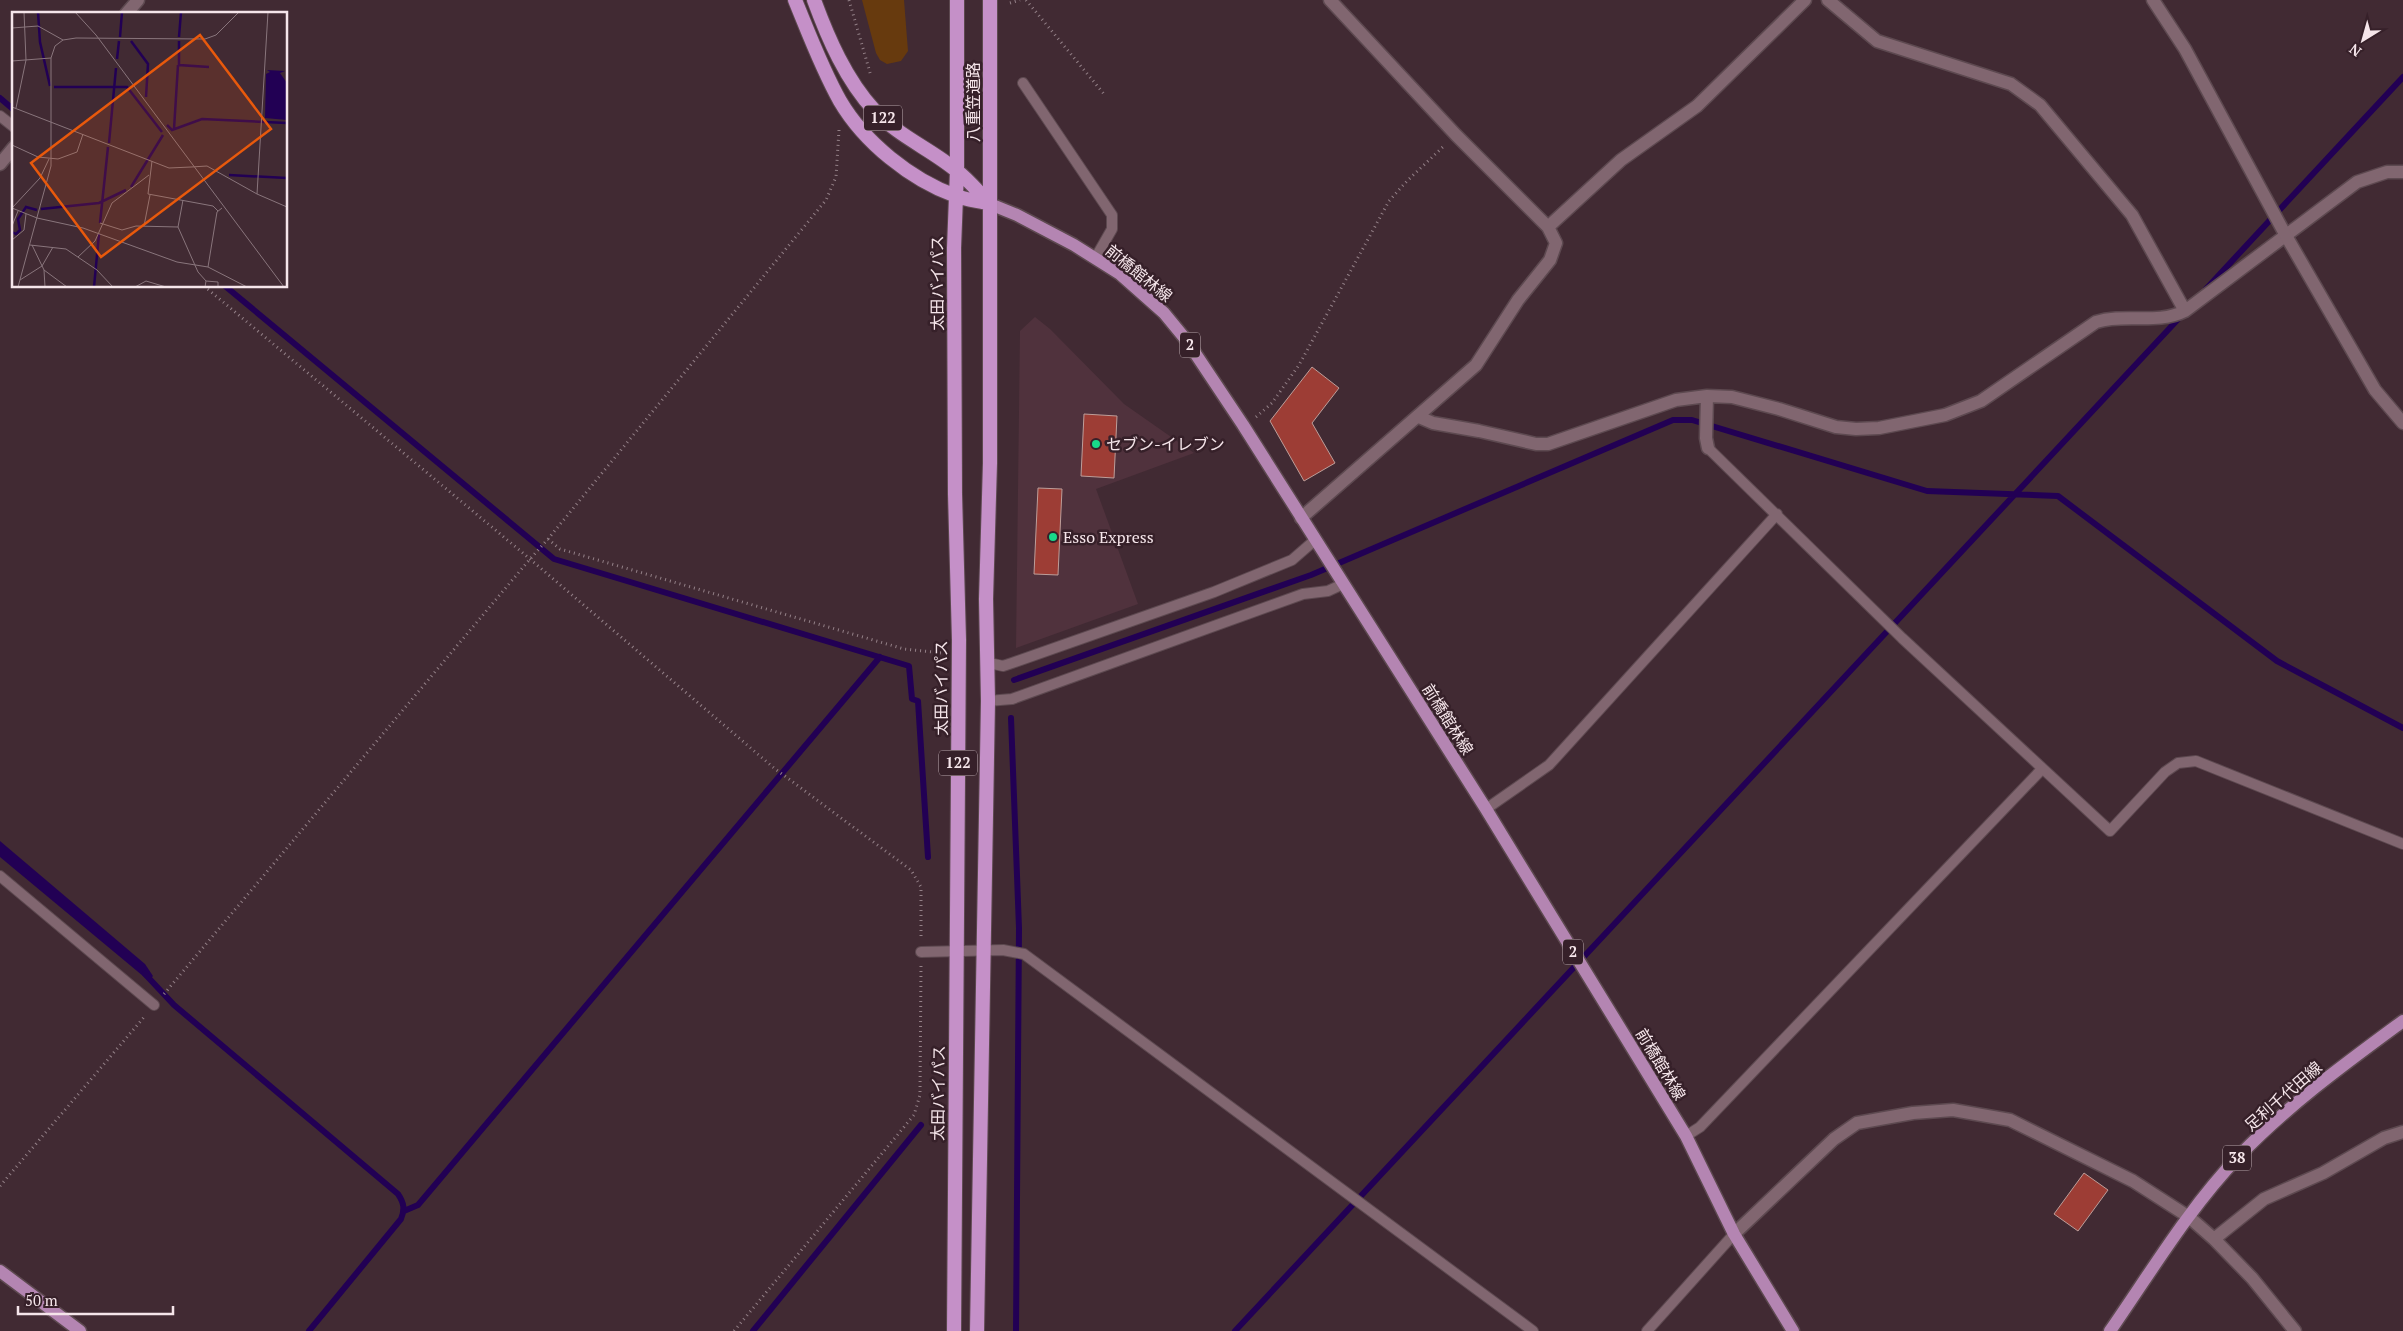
<svg xmlns="http://www.w3.org/2000/svg" width="2403" height="1331" font-family="'PT Serif','Noto Sans JP',serif">
<style>
.built{fill:#50323d}
.green{fill:#673a0e}
.water{fill:#220054}
.lines{fill:none;stroke-linecap:round;stroke-linejoin:round}
.stream{stroke:#220054;stroke-width:6}
.building{fill:#9d3d35;stroke:#bd9e9a}
.service-casing{stroke:#5d4950;stroke-width:12}
.minor-casing{stroke:#5d4950;stroke-width:15}
.tertiary-casing{stroke:#5d4950;stroke-width:15}
.primary-casing{stroke:#5d4950;stroke-width:15}
.trunk-casing{stroke:#5d4950;stroke-width:16}
.path{stroke:#948188;stroke-width:3;stroke-dasharray:1 4;stroke-linecap:butt}
.service{stroke:#816670;stroke-width:10}
.minor{stroke:#816670;stroke-width:12}
.tertiary{stroke:#816670;stroke-width:12}
.primary{stroke:#b485b2;stroke-width:12}
.trunk{stroke:#c590c8;stroke-width:14}
.poi-dot{fill:#18d989;stroke:#362029;stroke-width:2}
.labels{text-anchor:middle;stroke-width:5;stroke-linejoin:round;paint-order:stroke}
.shield{fill:#362029;stroke:#bcaab0;stroke-width:1}
.shield-label{font-size:15px;font-weight:bold;fill:#f5e5ea}
.street-label{font-size:16px;fill:#f5e5ea;stroke:#362029}
.poi-label{font-size:16px;fill:#f5e5ea;stroke:#362029;text-anchor:start}
.inset-river{fill:none;stroke:#220054;stroke-width:2.5}
.inset-road{fill:none;stroke:#89757c;stroke-width:1}
.view{fill:#e8590c;fill-opacity:0.15;stroke:#e8590c;stroke-width:2.5}
.inset-edge{fill:none;stroke:#f5e5ea;stroke-width:2.5}
</style>
<rect width="100%" height="100%" fill="#412a33"/>
<path class="built" d="M1035,317L1050,329L1124,404L1194,453L1096,489L1138,604L1016,648L1020,331Z"/>
<path class="green" d="M862,0H904L908,51L901,61L887,64L880,60L876,53Z"/>
<path class="water" d="M0,841L145,964L153,976L149,981L0,857Z"/>
<g class="lines">
<path class="stream" d="M0,98L14,110
M225,286L554,559L909,666L912,699L918,701L928,857
M2206,289L2403,77
M1014,680L1311,575L1673,420H1692L1927,491L2058,496L2277,661L2403,728
M1011,718L1019,928L1016,1331
M145,974L174,1005L398,1194C404,1203 405,1209 401,1219L309,1331
M404,1211L418,1205L880,657
M753,1331L921,1125
M1235,1331L2182,315"/>
</g>
<path class="building" d="M1312,367L1339,388L1312,423L1335,463L1304,481L1270,421Z
M1084,414L1117,416L1114,478L1081,476Z
M1038,488L1062,489L1058,575L1034,574Z
M2084,1173L2108,1190L2078,1231L2054,1214Z"/>
<g class="lines">
<defs>
<path id="service" d="M1023,83L1112,215V229L1096,257
M0,116L14,127
M1708,448L1902,638L2110,831L2165,772L2178,763L2196,761L2403,844
M989,663L1003,666L1012,663L1214,592L1292,560L1315,540
M988,701L1012,699L1303,594L1328,591L1343,584
M1486,809L1549,765L1777,514
M0,876L154,1005
M921,952L1003,950L1024,954L1533,1331
M1686,1136L1700,1127L2042,769
M1647,1331L1734,1234"/>
<path id="minor" d="M1828,0L1877,41L2011,84L2040,105L2132,215L2185,311
M1548,227L1621,160L1697,106L1805,0
M1707,396L1706,438L1708,448
M1419,417L1433,423L1479,431L1536,444H1548L1676,400L1707,396L1732,397L1779,409L1836,427L1856,429L1879,428L1945,415L1981,401L2096,322C2125,313 2157,325 2185,311L2357,182L2387,172H2403
M1301,518L1476,365L1518,300L1550,260L1556,243L1548,227L1456,135L1330,0
M1734,1234L1834,1139L1857,1123L1913,1113L1953,1110L2010,1120L2133,1181L2189,1217L2214,1239L2252,1278L2295,1331
M2214,1239L2264,1199L2323,1173L2384,1138L2403,1132"/>
<path id="tertiary" d="M2153,0L2185,49L2285,234L2375,390L2403,423
M126,14L138,0
M0,164L14,147"/>
<path id="primary" d="M990,204L1017,215L1074,245L1120,274L1164,313L1187,341L1243,425L1486,809L1686,1136L1734,1234L1793,1331
M0,1271L80,1331
M2110,1331C2151,1272 2189,1208 2239,1156C2288,1105 2346,1063 2403,1021"/>
<path id="trunk" d="M795,0C809,34 822,69 840,101C864,142 911,180 956,196C967,200 979,201 990,204
M814,0C828,38 846,80 874,110C899,137 931,149 957,171C969,180 979,193 990,204
M954,1331L959,640L955,494L954,248L957,171V0
M977,1331L988,701L986,599L990,463V0"/>
</defs>
<use href="#service" class="service-casing"/>
<use href="#minor" class="minor-casing"/>
<use href="#tertiary" class="tertiary-casing"/>
<use href="#primary" class="primary-casing"/>
<use href="#trunk" class="trunk-casing"/>
<path class="path" d="M849,0L871,76
M1026,0L1104,94
M1010,3L1020,0
M204,286L530,559L774,768L911,870L921,887V937
M1256,417L1272,403L1299,365L1389,201L1407,181L1445,145
M548,539L560,549L904,649L942,653
M164,994L530,559L548,539L826,200L836,177L839,130
M0,1186L145,1016
M734,1331L914,1115L920,1095L921,965"/>
<use href="#service" class="service"/>
<use href="#minor" class="minor"/>
<use href="#tertiary" class="tertiary"/>
<use href="#primary" class="primary"/>
<use href="#trunk" class="trunk"/>
</g>
<g class="poi-dot">
<circle cx="1096" cy="444" r="5"/>
<circle cx="1053" cy="537" r="5"/>
</g>
<g class="labels">
<g class="shield">
<rect x="864" y="105.5" width="38" height="25" rx="4"/>
<rect x="1180" y="332.5" width="20" height="25" rx="4"/>
<rect x="939" y="750.5" width="38" height="25" rx="4"/>
<rect x="1563" y="939.5" width="20" height="25" rx="4"/>
<rect x="2223" y="1145.5" width="28" height="25" rx="4"/>
</g>
<g class="shield-label">
<text x="883" y="123">122</text>
<text x="1190" y="350">2</text>
<text x="958" y="768">122</text>
<text x="1573" y="957">2</text>
<text x="2237" y="1163">38</text>
</g>
<g class="street-label">
<text transform="translate(973 102) rotate(-90)" y="6">八重笠道路</text>
<text transform="translate(1139 273) rotate(39)" y="6">前橋館林線</text>
<text transform="translate(937 283) rotate(-90)" y="6">太田バイパス</text>
<text transform="translate(941 688) rotate(-90)" y="6">太田バイパス</text>
<text transform="translate(1448 719) rotate(58)" y="6">前橋館林線</text>
<text transform="translate(1661 1064) rotate(59)" y="6">前橋館林線</text>
<text transform="translate(938 1093) rotate(-89)" y="6">太田バイパス</text>
<text transform="translate(2283 1096) rotate(-41)" y="6">足利千代田線</text>
</g>
<g class="poi-label">
<text x="1106" y="450">セブン-イレブン</text>
<text x="1063" y="543">Esso Express</text>
</g>
</g>
<g transform="translate(12 12)">
<rect width="275" height="275" fill="#412a33"/>
<path d="M255,58L273,59L268,61L275,71V108L253,106L254,62L258,60Z" fill="#220054"/>
<path class="inset-river" d="M26,0L28,30L38,74M108,25L110,0M167,25L169,0M119,29L136,52L134,85M167,29V53L197,55M105,47L107,29M42,75H115L150,120M155,113L160,118L190,107L275,111M162,117L166,53M97,131L104,56M217,163L275,166M119,175L151,123M29,197L87,191L114,178M88,211L96,135M0,220L4,222L8,218L6,207L14,195L25,198M82,275L87,222"/>
<path class="inset-road" d="M63,0L84,23L272,275M0,16L26,14L51,28M0,49L39,46M0,95L157,156L179,155M4,96L14,48L12,0M0,133L26,145L46,147L65,140L71,122M140,149L136,182L201,194L206,199M179,155L195,154L245,182L275,195M245,182L256,0M171,188L166,215L186,260L194,269L193,275M0,196L25,206L71,216L165,250L196,255L235,275M0,196L28,166L37,147M88,211L110,218L124,214L166,215M0,214L6,199M132,214L138,183M0,228L12,218L14,202M18,233L54,237L85,258L101,275M20,233L32,258L33,275M66,245L83,229L100,191L137,163M196,255L205,200L210,196M32,258L55,275M8,268L30,254L41,235M194,269L206,270V275M6,275L39,154V46L43,34L51,28L64,26L193,27L204,23L227,0M123,275L134,269L154,275"/>
<path class="view" d="M188,23L259,117L89,245L19,151Z"/>
<rect width="275" height="275" class="inset-edge"/>
</g>
<g transform="translate(2363 40) rotate(217)" stroke="#362029" stroke-width="4" paint-order="stroke">
<path d="M0-4L9 19L0 12L-9 19Z" fill="#f5e5ea"/>
<text y="-8" font-size="14" font-weight="bold" text-anchor="middle" fill="#f5e5ea">N</text>
</g>
<path d="M18 1306v8h155v-8" fill="none" stroke="#f5e5ea" stroke-width="2.5"/>
<text x="25" y="1306" font-size="15" fill="#f5e5ea" stroke="#362029" stroke-width="4" paint-order="stroke">50 m</text>
</svg>
